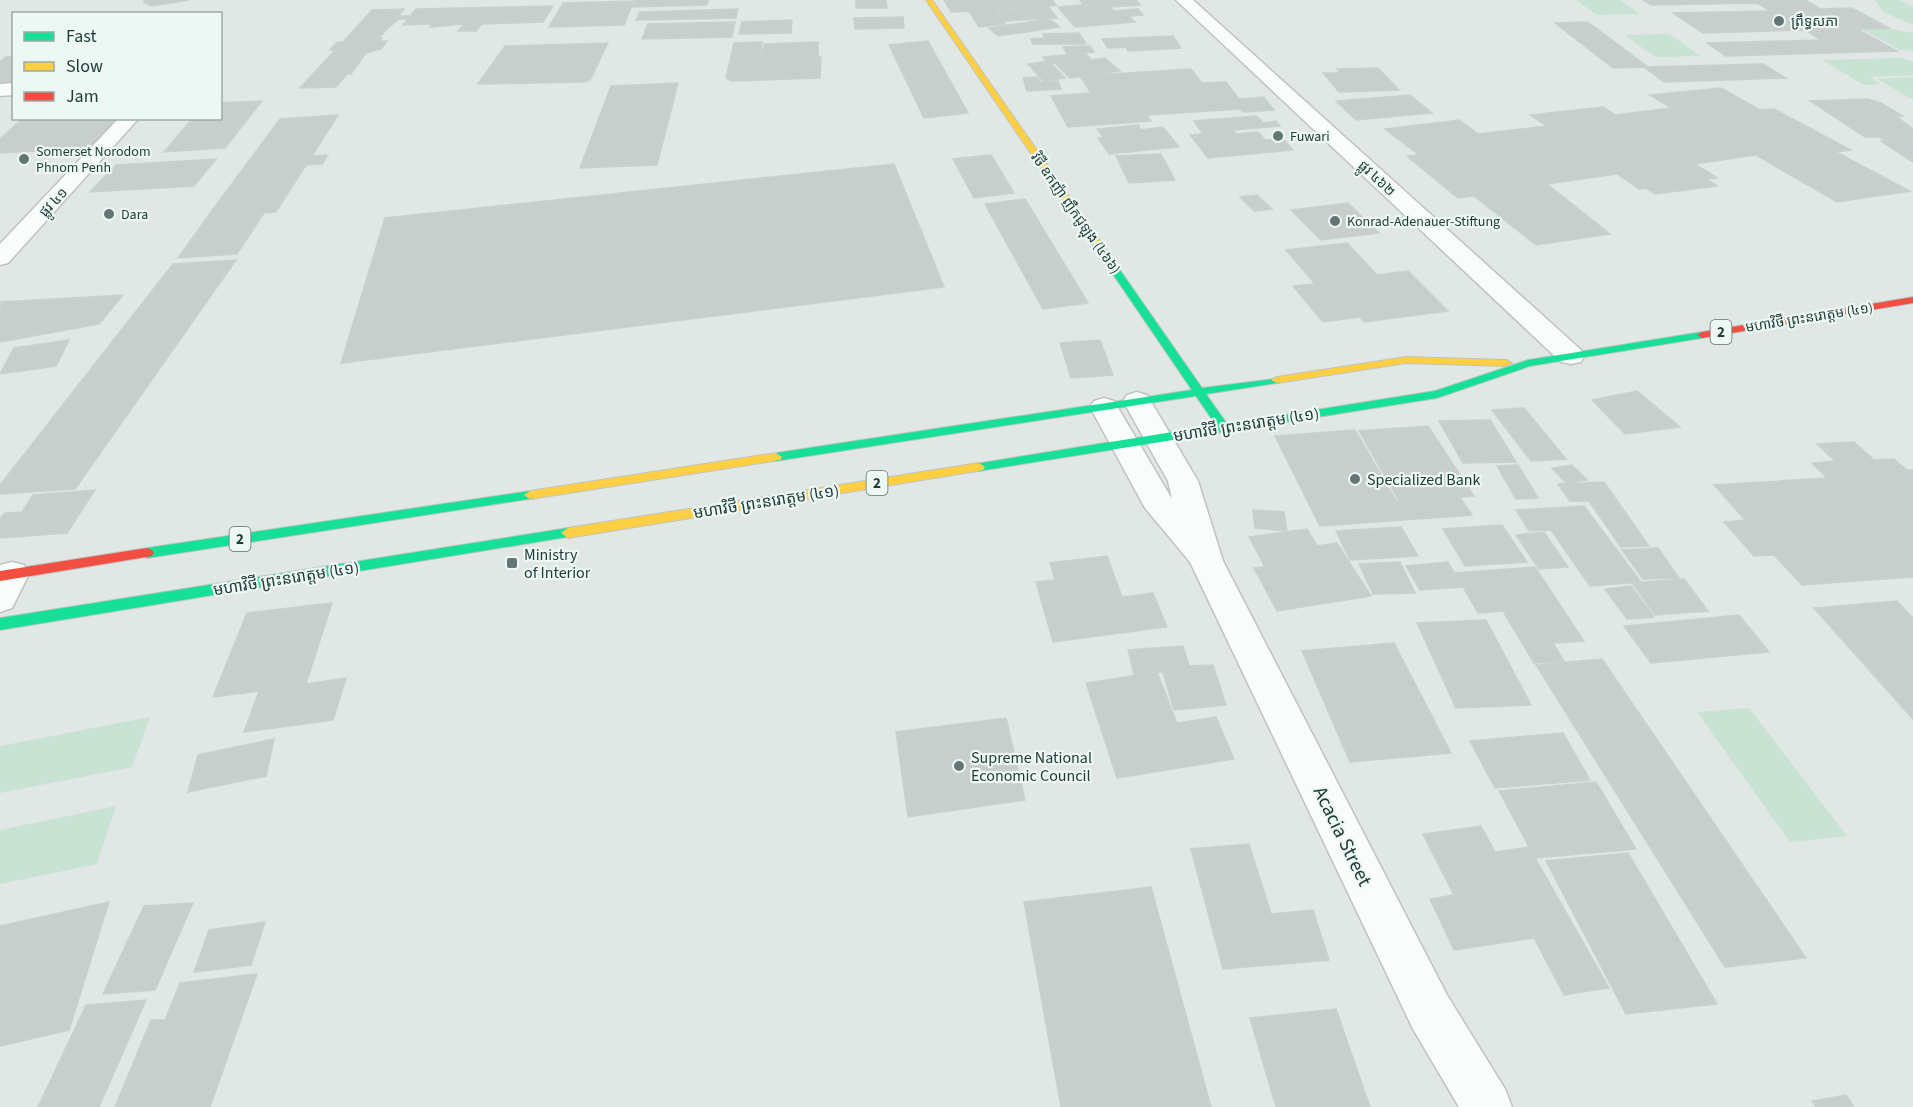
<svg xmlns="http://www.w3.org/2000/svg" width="1913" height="1107" font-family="'Source Sans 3','Noto Sans Khmer',sans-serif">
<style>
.green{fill:#c8e2d3}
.building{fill:#c7cecc;stroke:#c9d0ce;stroke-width:1.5}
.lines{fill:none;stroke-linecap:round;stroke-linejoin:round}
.street-casing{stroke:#bdc4c2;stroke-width:3}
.fast-casing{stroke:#bdc5c3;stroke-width:2}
.slow-casing{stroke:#bdc5c3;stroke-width:2}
.jam-casing{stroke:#bdc5c3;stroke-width:2}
.street{fill:#fafbfb;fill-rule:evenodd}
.fast{fill:#16e098;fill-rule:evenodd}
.slow{fill:#ffcf43;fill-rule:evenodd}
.jam{fill:#f24e42;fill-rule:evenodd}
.poi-dot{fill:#627774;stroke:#edf7f3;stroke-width:2}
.labels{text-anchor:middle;stroke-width:4.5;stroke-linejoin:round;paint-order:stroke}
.far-poi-label{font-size:14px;fill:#1e3a37;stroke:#edf7f3;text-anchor:start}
.far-street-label{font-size:14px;fill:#1e3a37;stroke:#edf7f3}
.shield{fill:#edf7f3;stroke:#5c736f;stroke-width:1.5}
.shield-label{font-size:15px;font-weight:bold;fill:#1e3a37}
.street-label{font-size:16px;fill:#1e3a37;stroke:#edf7f3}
.poi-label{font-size:16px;fill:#1e3a37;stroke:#edf7f3;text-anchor:start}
.near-street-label{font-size:20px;fill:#1e3a37;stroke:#edf7f3}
</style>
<rect width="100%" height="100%" fill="#e0e7e5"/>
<path class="green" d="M1576,0H1620L1640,14L1597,15Z
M1875,0H1899L1913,7V25L1883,12Z
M1887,28L1913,33V51L1900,50L1861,29Z
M1669,34L1701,56L1655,57L1625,35Z
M1902,58L1913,62V75L1870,77L1880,84L1864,85L1822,60Z
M1913,77V100L1877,79Z
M1749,708L1847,836L1790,842L1697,712Z
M150,717L132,767L0,793V746Z
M116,806L97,864L0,884V830Z"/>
<path class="building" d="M145,0H189L152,6L143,2Z
M635,0H708L707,5L632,7Z
M856,0H886L887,8H856Z
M944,0H1052L1056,5L995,10L1005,24L979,27L969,11L951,12Z
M1080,0H1136L1140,5L1111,7L1107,3L1083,4Z
M1643,0H1805L1821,9L1852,8L1889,28L1857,29L1897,51L1726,56L1707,43L1821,40L1805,30L1703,33L1673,13L1771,11L1757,3L1651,5Z
M634,1L624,25L549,27L563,3Z
M1106,3L1114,11L1138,9L1143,15L1129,16L1135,22L1075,27L1058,7Z
M553,6L543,22L482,24L476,31H458L464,24L430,27L432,24L403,25L416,9Z
M1049,7L1057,18L1004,21L998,11Z
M404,9L398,16H410L408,19H399L388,28L379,38H382L379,41H387L381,49L366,53L351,74H347L336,87L300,88L335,50H330L337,42H343L372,10Z
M738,9L736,18L636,20L640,12Z
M903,17L904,28L855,29L854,18Z
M1050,19L1060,27L998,36L989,28Z
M792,20L791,33L739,34L742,22Z
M735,22L732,37L642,39L648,24Z
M1588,22L1648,67L1613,68L1555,23Z
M1079,33L1086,44H1033L1031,39L1045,38L1043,34Z
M1173,36L1181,48L1128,51L1126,47L1108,48L1102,39Z
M928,41L968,113L924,118L889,45Z
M762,42L760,59L821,57L820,78L732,81L726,78L734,43Z
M818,42V57L761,58L764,44Z
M608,43L590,80L584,82L478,84L505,46Z
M1090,46L1094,52L1067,54L1063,47Z
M1085,53L1091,60L1048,64L1043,57Z
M5,57H14V84L0,85V62Z
M1105,58L1120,71L1070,78L1056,64Z
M1049,61L1065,78L1043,81L1028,64Z
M1763,64L1786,78L1664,82L1644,67Z
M1378,68L1399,90L1339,92L1323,73H1340L1337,69Z
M1191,69L1202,83L1226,82L1239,99L1264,97L1274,110L1243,112L1240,109L1147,115L1151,121L1068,127L1051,96L1091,93L1080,76Z
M1038,77L1040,82L1058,81L1061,89L1027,91L1023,78Z
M678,83L657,165L580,168L611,86Z
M1721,88L1760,110L1774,109L1851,150L1836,152L1910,191L1837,202L1756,155L1695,164L1717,178L1707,179L1717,186L1655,194L1646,188L1639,189L1617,174L1547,184L1610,234L1536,245L1474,196L1458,198L1407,156L1419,155L1385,129L1459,120L1478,134L1547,126L1530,115L1603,107L1615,115L1671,108L1650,95Z
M1410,95L1432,113L1356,120L1336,101Z
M1868,99L1881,103L1903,116L1897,117L1913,129V136H1909L1913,138V162L1881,141H1885L1879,137H1865L1810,101Z
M262,101L225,148L164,152L193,118H220V103Z
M338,115L312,156L328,155L322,164L306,165L276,212L208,216L280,119Z
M1257,116L1263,123L1276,121L1280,126L1233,130L1236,134L1258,132L1265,140L1282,138L1293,150L1208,158L1190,135L1203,134L1194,121Z
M23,118H121L92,148L0,153V139Z
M1138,125L1141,130L1163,127L1179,147L1109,154L1098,138H1104L1097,129Z
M1161,154L1175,180L1129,183L1116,156Z
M991,155L1014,193L974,198L953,159Z
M216,159L194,186L90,192L116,165Z
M894,164L944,287L341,363L385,218Z
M1257,195L1272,209L1254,211L1240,197Z
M1025,199L1088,303L1043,309L985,204Z
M1348,203L1379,233L1321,240L1291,210Z
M264,213L237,254L178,258L208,216Z
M1347,243L1377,275L1408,271L1448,311L1364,322L1360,317L1323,322L1293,286L1315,284L1286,250Z
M236,260L75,489L0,494V485L173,264Z
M123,295L99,324L0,342L1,302Z
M69,340L56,366L0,374L14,348Z
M1100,340L1113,375L1071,378L1060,343Z
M1637,391L1680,427L1625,434L1592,400Z
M1524,408L1566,459L1531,461L1492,410Z
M1490,420L1516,462L1463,463L1439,421Z
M1428,426L1474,496L1399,501L1359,431Z
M1355,430L1396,501L1459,496L1472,515L1320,526L1275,436Z
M1854,442L1874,460L1894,459L1907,470H1913V577L1802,585L1774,555L1754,556L1724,522L1745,520L1714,485L1827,478L1812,463L1835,461L1817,444Z
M1518,465L1538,498L1516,499L1497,466Z
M1572,465L1587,480L1566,483L1552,468Z
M1604,482L1649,546L1621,547L1589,501H1570L1558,484Z
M95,490L67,533L0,538V519L5,513L22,512L33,495Z
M1584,506L1641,582L1590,586L1551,530L1529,531L1516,510Z
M1253,510L1284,512L1287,531L1255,528Z
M1502,525L1527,562L1465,566L1443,529Z
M1401,527L1418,556L1350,560L1336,531Z
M1307,529L1317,546L1337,543L1371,596L1277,611L1254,568L1265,567L1249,537Z
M1544,532L1568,567L1539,569L1516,535Z
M1658,548L1679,578L1643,579L1622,550Z
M1107,556L1122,597L1153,593L1167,627L1053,642L1036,582L1055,580L1050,563Z
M1400,562L1415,593L1373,594L1359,564Z
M1448,562L1462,587L1420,590L1406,566Z
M1535,567L1584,641L1553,643L1564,661L1534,663L1503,611L1478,613L1455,573Z
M1684,579L1708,611L1655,615L1632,583Z
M1631,586L1654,617L1627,619L1605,589Z
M1897,601L1913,618V719L1814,608Z
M332,603L306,684L346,678L333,720L244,732L259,691L213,697L247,613Z
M1739,615L1769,652L1651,663L1624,626Z
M1486,620L1531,705L1456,708L1417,623Z
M1394,643L1451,753L1350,762L1302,651Z
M1183,646L1189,666L1213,665L1226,705L1174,710L1163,672L1134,674L1128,650Z
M1602,659L1806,958L1725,967L1536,665Z
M1157,672L1177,723L1216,717L1234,759L1117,778L1086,683Z
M1006,718L1025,800L908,817L896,732Z
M1563,733L1590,780L1495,788L1470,741Z
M274,739L266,776L188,792L198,755Z
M1596,782L1636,849L1535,858L1499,791Z
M1481,826L1495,852L1529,847L1609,988L1564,995L1534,938L1454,950L1430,899L1454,895L1423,834Z
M1249,844L1271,914L1313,910L1329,960L1223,969L1191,849Z
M1628,853L1717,1004L1626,1014L1546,861Z
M1151,887L1211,1107H1061L1024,902Z
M109,902L69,1030L0,1046V926Z
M193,903L155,990L103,994L144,906Z
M265,922L251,965L194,972L209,930Z
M257,974L210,1107H115L151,1020H165L180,983Z
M146,1000L99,1107H38L86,1005Z
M1336,1009L1370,1107H1276L1250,1018Z
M1846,1095L1854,1107H1816L1812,1101Z"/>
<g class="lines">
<defs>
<path id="street" d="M1176,0H1193L1581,350L1584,356L1581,362L1571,364L1561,362Z
M14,83V95L0,96V84Z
M119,118H139L8,263L0,265V244Z
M1137,392L1147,395L1198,481L1223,561L1447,995L1505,1089L1512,1107H1459L1413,1029L1190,562L1145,508L1090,407L1094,401L1104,398L1114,401L1172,499L1168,481L1123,401L1127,395Z
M12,562L24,565L29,574L12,608L0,612V565Z"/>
<path id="fast" d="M1093,240H1099L1202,388L1281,378V382L1277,383L1206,394L1227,424L1435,391L1528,360L1702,332L1707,335L1702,338L1530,366L1437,398L979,471L973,467L975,464L1216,425L1196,396L776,461L772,460L770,457L776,453L1192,390L1091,242Z
M530,491L536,495L535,498L147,558L140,553L147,548Z
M568,528L573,530L575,533L573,536L0,630V618Z"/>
<path id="slow" d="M926,0H932L1101,242L1099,244H1093Z
M1406,357L1506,360L1512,363L1506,366L1406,363L1277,383L1271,380L1277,377Z
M776,453L782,457L780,460L530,499L524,495L530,491Z
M979,463L985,467L983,470L568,538L561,533L568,528Z"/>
<path id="jam" d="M1913,297V303L1702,338L1697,335L1702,332Z
M147,548L152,550L154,553L152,556L0,581V571Z"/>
</defs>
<use href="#street" class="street-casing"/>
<use href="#fast" class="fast-casing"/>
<use href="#slow" class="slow-casing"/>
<use href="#jam" class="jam-casing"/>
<use href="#street" class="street"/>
<use href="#fast" class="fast"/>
<use href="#slow" class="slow"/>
<use href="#jam" class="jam"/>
</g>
<g class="poi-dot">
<circle cx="1779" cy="21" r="6"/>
<circle cx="1278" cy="136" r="6"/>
<circle cx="24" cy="159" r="6"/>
<circle cx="109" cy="214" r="6"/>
<circle cx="1335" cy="221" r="6"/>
<circle cx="1355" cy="479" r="6"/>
<rect x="506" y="557" width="12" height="12" rx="3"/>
<circle cx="959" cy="766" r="6"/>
</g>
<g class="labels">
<g class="far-poi-label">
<text x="1791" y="26">ព្រឹទ្ធសភា</text>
<text x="1290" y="141">Fuwari</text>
<text x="36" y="156">Somerset Norodom<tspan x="36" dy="16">Phnom Penh</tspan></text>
<text x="121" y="219">Dara</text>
<text x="1347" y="226">Konrad-Adenauer-Stiftung</text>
</g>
<g class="far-street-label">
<text transform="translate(1377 178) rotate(43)" y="5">ផ្លូវ ៤៦២</text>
<text transform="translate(53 202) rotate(-47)" y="5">ផ្លូវ ៤១</text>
<text transform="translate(1076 213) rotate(55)" y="5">វិថី ឧកញ៉ា ញឹកជូឡុង (៤៦៦)</text>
<text transform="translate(1809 317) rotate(-9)" y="5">មហាវិថី ព្រះនរោត្តម (៤១)</text>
</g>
<g class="shield">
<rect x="1710.5" y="320" width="21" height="24" rx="4.5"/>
<rect x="866.5" y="471" width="21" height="24" rx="4.5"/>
<rect x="229.5" y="527" width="21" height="24" rx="4.5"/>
</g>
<g class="shield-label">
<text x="1721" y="337">2</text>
<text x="877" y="488">2</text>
<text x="240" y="544">2</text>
</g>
<g class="street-label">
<text transform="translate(1246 424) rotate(-9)" y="6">មហាវិថី ព្រះនរោត្តម (៤១)</text>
<text transform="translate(766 501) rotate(-9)" y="6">មហាវិថី ព្រះនរោត្តម (៤១)</text>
<text transform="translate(286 578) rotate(-9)" y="6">មហាវិថី ព្រះនរោត្តម (៤១)</text>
</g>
<g class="poi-label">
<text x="1367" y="485">Specialized Bank</text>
<text x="524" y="560">Ministry<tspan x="524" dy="18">of Interior</tspan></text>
<text x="971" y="763">Supreme National<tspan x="971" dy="18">Economic Council</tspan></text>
</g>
<g class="near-street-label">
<text transform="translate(1343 836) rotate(64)" y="7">Acacia Street</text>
</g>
</g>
<rect x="12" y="12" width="210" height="108" fill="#edf7f3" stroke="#9aaba8" stroke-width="1.5"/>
<rect x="24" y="32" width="30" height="9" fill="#16e098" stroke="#9aaba8" stroke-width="1.5"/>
<text x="66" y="42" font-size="18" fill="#1e3a37">Fast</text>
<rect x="24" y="62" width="30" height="9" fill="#ffcf43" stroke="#9aaba8" stroke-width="1.5"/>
<text x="66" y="72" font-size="18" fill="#1e3a37">Slow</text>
<rect x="24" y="92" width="30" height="9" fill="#f24e42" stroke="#9aaba8" stroke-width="1.5"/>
<text x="66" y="102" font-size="18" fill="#1e3a37">Jam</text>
</svg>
